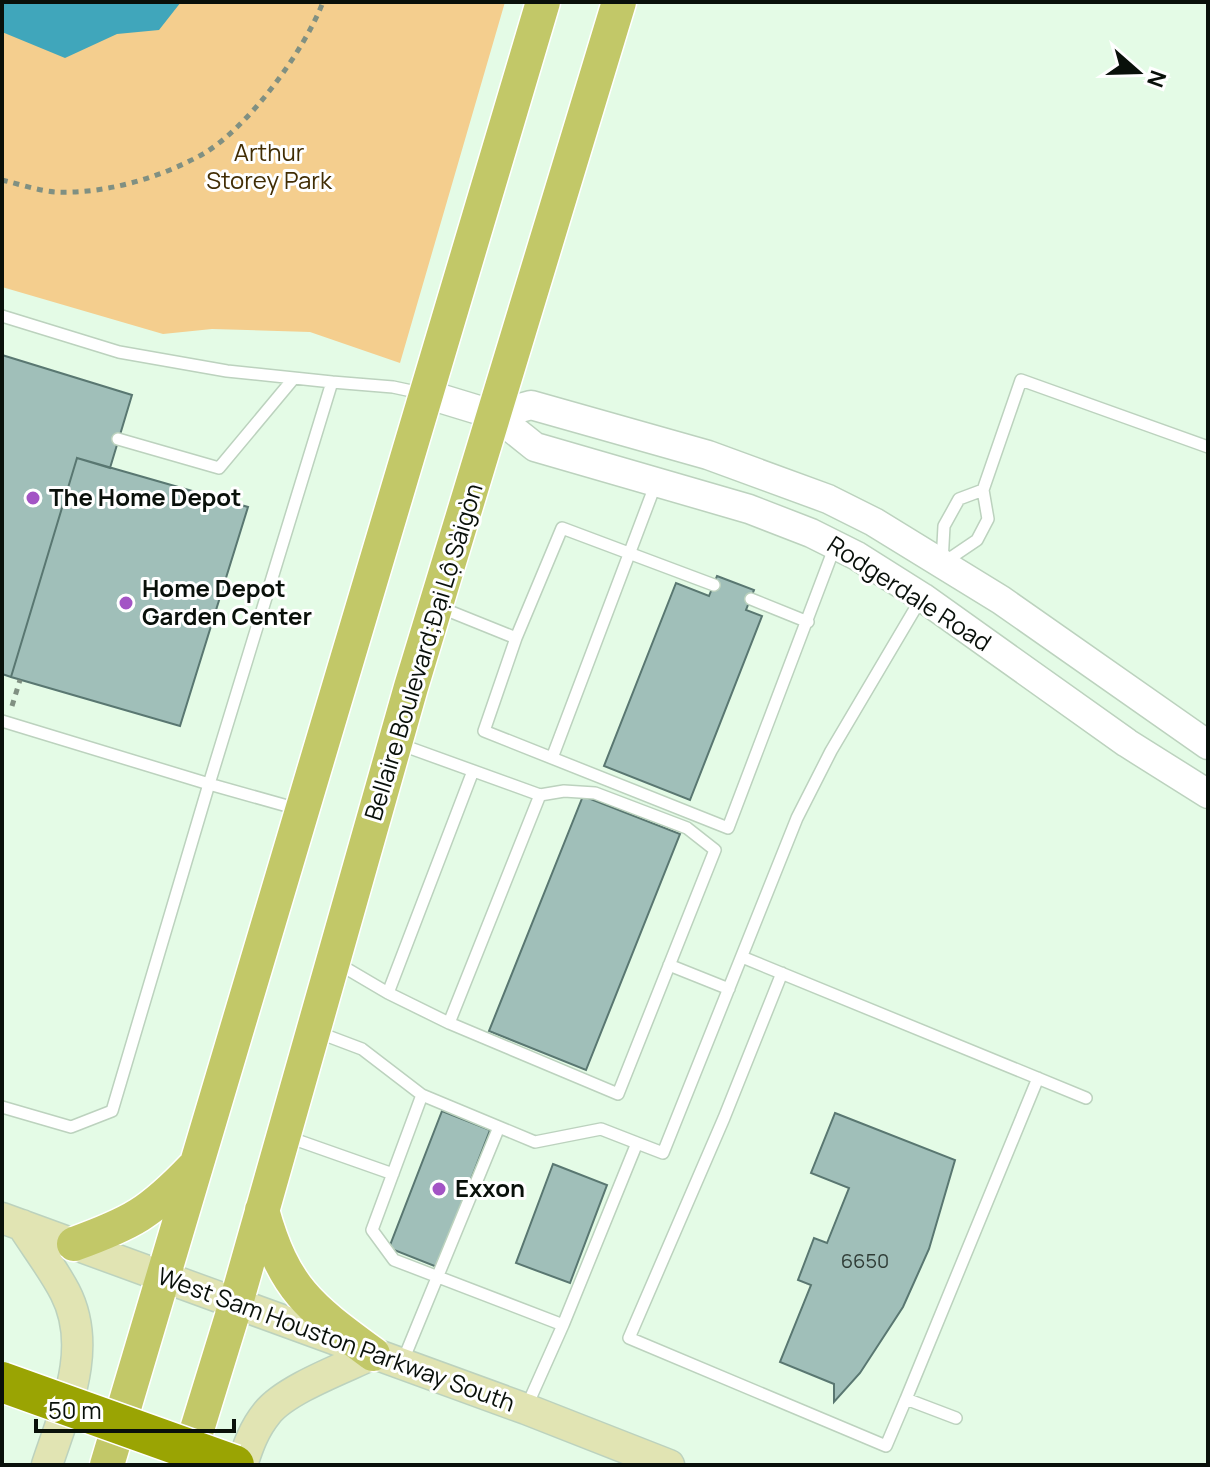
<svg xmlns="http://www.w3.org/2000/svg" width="1210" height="1467" font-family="Manrope,sans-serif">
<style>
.green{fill:#f4ce8e}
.water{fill:#40a6bb}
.building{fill:#a0bfb9;stroke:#597771;stroke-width:2}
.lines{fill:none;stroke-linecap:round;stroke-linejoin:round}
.service-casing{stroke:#bcd2be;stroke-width:14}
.tertiary-casing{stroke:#bcd2be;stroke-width:31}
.secondary-casing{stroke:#bcd2be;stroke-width:33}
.primary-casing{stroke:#fff;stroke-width:37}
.path{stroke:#809082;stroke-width:5;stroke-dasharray:6 6;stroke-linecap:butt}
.service{stroke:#fff;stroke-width:11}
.tertiary{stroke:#fff;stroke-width:28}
.secondary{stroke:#e1e4b3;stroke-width:30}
.primary{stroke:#c2c868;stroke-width:34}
.motorway-bridge-casing{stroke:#fff;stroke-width:43;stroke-linecap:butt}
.motorway-bridge{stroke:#9aa403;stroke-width:40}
.poi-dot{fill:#a354c5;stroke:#fff;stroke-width:3}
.labels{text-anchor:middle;stroke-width:6;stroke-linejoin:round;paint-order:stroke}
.number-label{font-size:20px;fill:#2f3c36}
.park-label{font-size:24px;fill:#412d04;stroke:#fff}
.poi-label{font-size:24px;font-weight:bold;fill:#09100a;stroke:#fff;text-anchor:start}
.street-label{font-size:24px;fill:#09100a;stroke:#fff}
</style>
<rect width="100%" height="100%" fill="#e4fbe6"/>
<path class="green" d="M2,2H505L400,363L310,332L212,329L163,334L2,287Z"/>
<path class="water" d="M2,2H181L159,30L117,34L65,58L2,32Z"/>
<path class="building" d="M2,355L132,395L110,468L77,458L11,677L2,674Z
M77,458L248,507L180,726L11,677Z
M717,576L754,590L746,610L762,616L690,800L604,766L676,583L709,596Z
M583,796L680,834L586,1070L489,1031Z
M442,1111L490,1130L437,1267L389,1248Z
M835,1113L955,1160L929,1249L903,1307L860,1373L834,1402V1384L780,1362L811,1285L798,1280L814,1238L827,1243L849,1188L811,1173Z
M553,1164L607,1185L570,1283L516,1263Z"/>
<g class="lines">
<defs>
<path id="service" d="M2,316L119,352L227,371L332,382
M118,439L219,468L294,378
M942,563L944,526L959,499L983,490
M943,563L977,540L988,519L983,490L1021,380L1208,447
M751,599L808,622
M439,607L516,638L484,731L728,828L835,546
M516,638L562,528L714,585
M2,721L209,784L112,1111L71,1127L2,1107
M552,758L656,483
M298,809L209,784L332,382L393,387L421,393
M742,957L1086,1098
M337,963L388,993L449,1023L540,795L399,744
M669,965L729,989
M782,973L724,1118L629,1338L886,1446L906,1399L956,1418
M388,993L473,771
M449,1023L618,1094L715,850L687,828L595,793L564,791L540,795
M317,1032L362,1049L422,1095L535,1142L601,1129L637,1143
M422,1095L372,1230L394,1260L563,1325
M288,1137L393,1174
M402,1363L499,1127
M906,1399L1038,1078
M526,1408L563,1325L637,1143L663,1153L797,818L831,751L922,597"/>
<path id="tertiary" d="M426,394L495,415L535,447L749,509L811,533L857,556L922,597L1127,743L1208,794
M495,415L531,405L708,455L828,499L874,522L1001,600L1208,745"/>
<path id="secondary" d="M2,1218L526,1409L669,1465
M22,1225C36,1247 53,1269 65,1292C94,1348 65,1410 47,1465
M242,1465C248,1446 254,1429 267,1413C286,1389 344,1368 373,1354"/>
<path id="primary" d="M262,1210C284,1289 309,1307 373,1354
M74,1244C132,1223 150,1213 193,1168
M107,1465L543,2
M186,1465L236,1303L411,687L619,2"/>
</defs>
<use href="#service" class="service-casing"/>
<use href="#tertiary" class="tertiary-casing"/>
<use href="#secondary" class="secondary-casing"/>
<use href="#primary" class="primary-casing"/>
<path class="path" d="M2,180C19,184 39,191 56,192C105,194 160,178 203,154C249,127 304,51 323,2
M12,706L20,680"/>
<use href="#service" class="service"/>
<use href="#tertiary" class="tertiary"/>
<use href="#secondary" class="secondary"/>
<use href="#primary" class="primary"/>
<defs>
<path id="motorway-bridge" d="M2,1382L234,1465"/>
</defs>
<use href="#motorway-bridge" class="motorway-bridge-casing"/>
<use href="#motorway-bridge" class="motorway-bridge"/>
</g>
<g class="poi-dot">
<circle cx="33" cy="498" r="8"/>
<circle cx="126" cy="603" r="8"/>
<circle cx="439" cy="1189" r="8"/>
</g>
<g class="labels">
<g class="number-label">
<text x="865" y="1268">6650</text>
</g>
<g class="park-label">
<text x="269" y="161">Arthur<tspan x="269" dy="28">Storey Park</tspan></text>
</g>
<g class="poi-label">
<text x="49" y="506">The Home Depot</text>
<text x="142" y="597">Home Depot<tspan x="142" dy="28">Garden Center</tspan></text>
<text x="455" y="1197">Exxon</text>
</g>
<g class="street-label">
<text transform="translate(909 594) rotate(33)" y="8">Rodgerdale Road</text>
<text transform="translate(424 652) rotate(-73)" y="8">Bellaire Boulevard;Đại Lộ Sàigòn</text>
<text transform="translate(336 1340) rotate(20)" y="8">West Sam Houston Parkway South</text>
</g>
</g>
<rect width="1210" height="1467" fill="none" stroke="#09100a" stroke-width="8"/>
<g transform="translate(1138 72) rotate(110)" stroke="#ffffff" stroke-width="6" paint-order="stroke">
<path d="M0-6L14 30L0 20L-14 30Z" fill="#09100a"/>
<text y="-12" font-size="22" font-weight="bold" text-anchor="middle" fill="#09100a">N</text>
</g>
<path d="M36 1419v12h198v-12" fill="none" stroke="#09100a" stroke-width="4"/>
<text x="48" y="1419" font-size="24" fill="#09100a" stroke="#ffffff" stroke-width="6" paint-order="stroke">50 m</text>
</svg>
